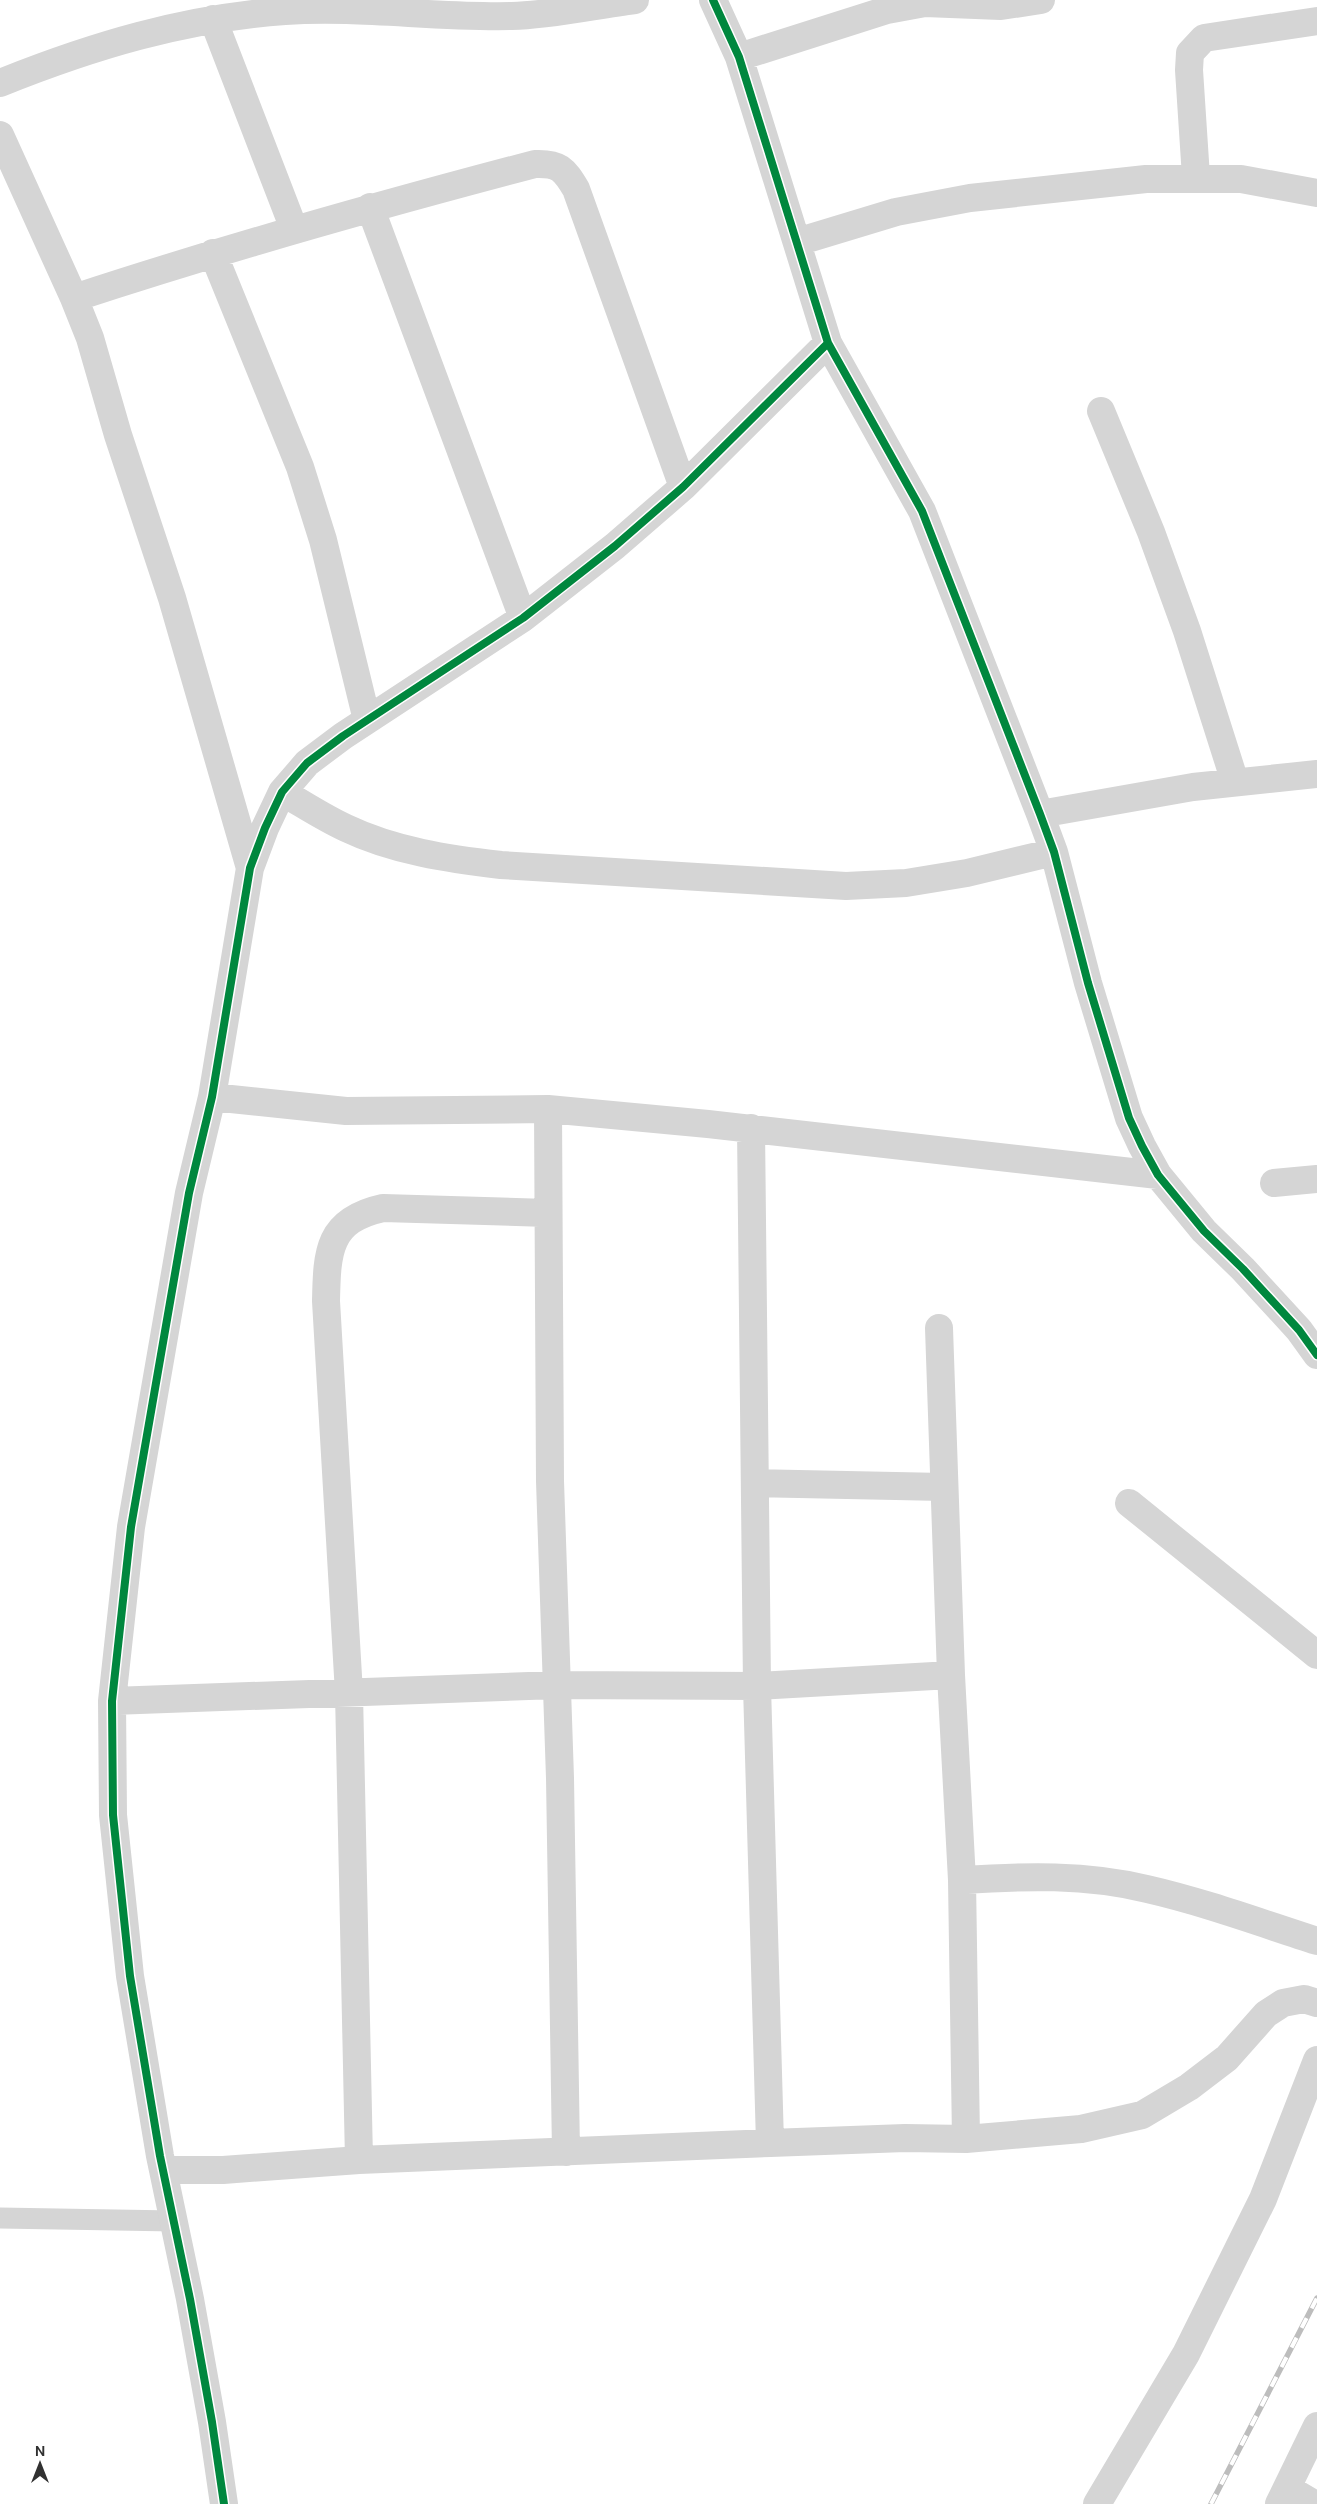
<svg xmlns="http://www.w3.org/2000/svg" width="1317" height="2504" font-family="'DM Sans',sans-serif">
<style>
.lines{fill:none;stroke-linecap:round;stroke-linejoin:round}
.lane{stroke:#d5d5d5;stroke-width:21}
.street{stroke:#d5d5d5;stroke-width:28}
.rail-casing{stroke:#bdbdbd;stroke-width:5.5}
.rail{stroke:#fff;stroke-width:4;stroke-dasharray:11;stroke-linecap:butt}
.cycleway-casing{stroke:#fff;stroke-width:11}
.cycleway{stroke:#00873e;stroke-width:8}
</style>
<rect width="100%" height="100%" fill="#fff"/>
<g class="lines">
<path class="lane" d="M0,2218L174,2221"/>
<path class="street" d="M713,0L739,57L828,343L922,511L1040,814L1054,852L1088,983L1129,1118L1142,1146L1158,1175L1204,1231L1243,1269L1299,1330L1317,1355
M213,19L294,229
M739,57L887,10L925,3L1001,6L1041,0
M0,83C92,46 185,18 285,11C360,6 436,18 512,16C552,15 595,5 635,0
M0,135L74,298L90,338L118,435L172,598L250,868
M1196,177L1189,70L1190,53L1204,38L1317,21
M370,207L523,618
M797,242L896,212L970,198L1146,179H1241L1317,193
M213,253L300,467L323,540L367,720
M74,298C226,248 379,205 535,164C559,163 564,169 576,189L683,487
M1101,411L1151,532L1187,631L1235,782
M282,792C303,804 324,818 346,828C394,851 449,859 501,865L846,886L906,883L967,873L1054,852
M1040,814L1193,787L1317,774
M212,1097L346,1111L548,1109L708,1124L1158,1175
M548,1109L550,1481L560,1778L566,2152
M751,1128L757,1686L770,2143
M1274,1183L1317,1179
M939,1328L951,1675L962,1880L966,2139
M755,1483L944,1487
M1129,1503L1317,1655
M112,1701L557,1685L757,1686L951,1675
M962,1880C1024,1876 1086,1874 1147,1889C1204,1902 1261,1923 1317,1941
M359,2160L349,1693L326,1301C327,1251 328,1220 383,1208L548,1213
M163,2170H223L359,2160L770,2143L905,2138L966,2139L1081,2129L1142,2115L1189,2087L1227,2058L1266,2014L1283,2003L1304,1999L1317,2003
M1287,2488L1314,2504
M224,2504L212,2422L190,2299L160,2156L130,1976L113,1815L112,1701L131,1527L189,1193L212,1097L250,868L265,828L282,792L307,763L343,736L523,618L615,546L683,487L828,343
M1097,2504L1186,2354L1263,2199L1317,2060
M1279,2504L1317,2426"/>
<defs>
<path id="rail" d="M1211,2504L1317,2298"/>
</defs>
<use href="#rail" class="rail-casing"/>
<use href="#rail" class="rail"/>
<defs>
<path id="cycleway" d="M713,0L739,57L828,343L922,511L1040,814L1054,852L1088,983L1129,1118L1142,1146L1158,1175L1204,1231L1243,1269L1299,1330L1317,1355
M224,2504L212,2422L190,2299L160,2156L130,1976L113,1815L112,1701L131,1527L189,1193L212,1097L250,868L265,828L282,792L307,763L343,736L523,618L615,546L683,487L828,343"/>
</defs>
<use href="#cycleway" class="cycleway-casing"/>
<use href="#cycleway" class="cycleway"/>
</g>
<g transform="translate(40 2464)" stroke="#ffffff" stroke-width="4" paint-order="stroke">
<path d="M0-4L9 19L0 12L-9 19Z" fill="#313131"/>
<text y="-8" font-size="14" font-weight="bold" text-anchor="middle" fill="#313131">N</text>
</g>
</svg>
